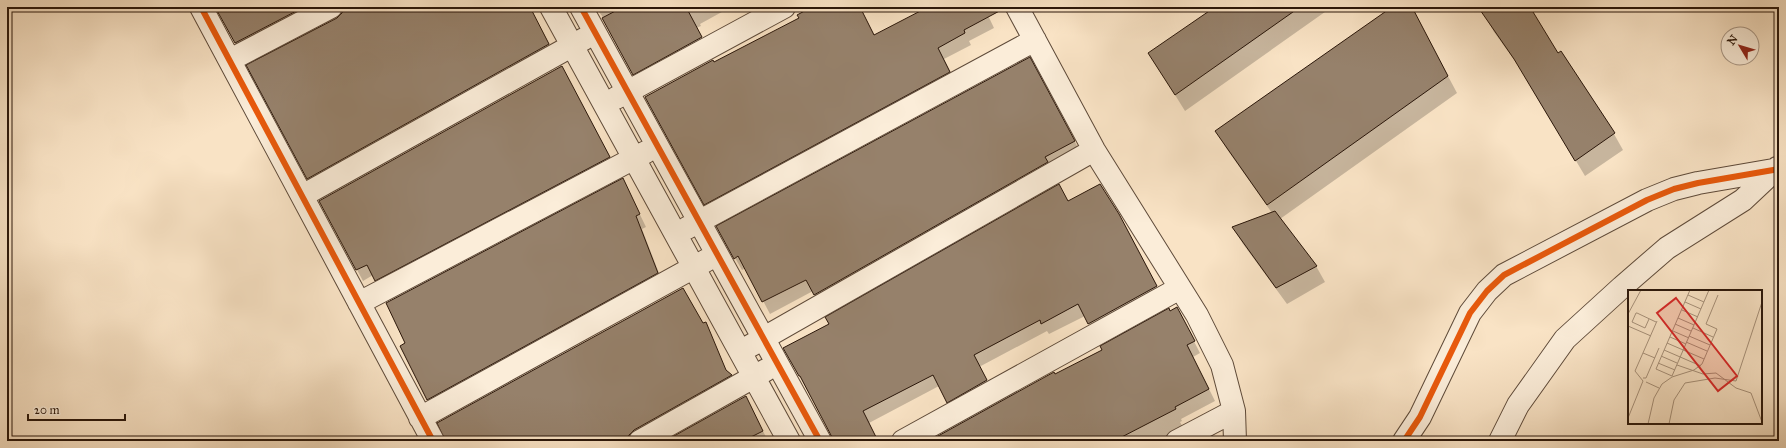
<svg xmlns="http://www.w3.org/2000/svg" width="1786" height="448" font-family="'IM FELL Great Primer',serif">
<style>
.shadow{fill:#0003}
.building{fill:#96816b;stroke:#2b170a}
.lines{fill:none;stroke-linecap:round;stroke-linejoin:round}
.minor-casing{stroke:#5e4a39;stroke-width:24}
.minor{stroke:#fbedd9;stroke-width:22}
.cycleway-casing{stroke:#fbedd9;stroke-width:8}
.cycleway{stroke:#e8590c;stroke-width:6}
.inset-road{fill:none;stroke:#a7917a;stroke-width:1}
.view{fill:#d62828;fill-opacity:0.15;stroke:#d62828;stroke-width:2}
.inset-edge{fill:none;stroke:#2b170a;stroke-width:2}
</style>
<rect width="100%" height="100%" fill="#f9e3c5"/>
<filter id="stains"><feTurbulence type="fractalNoise" baseFrequency=".005" numOctaves="4"/><feColorMatrix values="0 0 0 0 .2 0 0 0 0 .09 0 0 0 0 .02 0 0 0 .5 -.17"/></filter>
<radialGradient id="worn" r=".72"><stop offset=".6" stop-color="#630" stop-opacity="0"/><stop offset="1" stop-color="#630" stop-opacity=".3"/></radialGradient>
<path class="shadow" d="M210,7H337L242,55L219,12L215,8Z
M341,7H529L556,56L315,190L308,178L337,19L342,15L344,8Z
M595,7H731L700,24L701,26L696,28L708,49L640,86L602,16Z
M815,7H860L875,36L926,9L924,7H984L994,28L969,41L971,45L944,59L956,83L711,215L705,204L714,63L800,18Z
M1217,7H1332L1185,111L1149,53Z
M1394,7H1411L1457,93L1280,219L1316,266L1325,282L1287,304L1243,244L1233,228L1272,213L1226,148L1216,131Z
M1480,7H1529L1557,54L1614,134L1623,150L1585,176L1525,75L1494,32Z
M1036,70L1081,153L822,307L813,291L770,314L746,268L742,270L717,227Z
M567,78L616,168L382,291L373,275L363,281L320,201Z
M623,180L646,227L642,229L664,286L435,412L428,400Z
M1068,202L1125,226L1163,298L1096,335L1085,316L1049,334L1047,331L979,367L993,392L954,414L939,386L869,423L878,441H835L784,348Z
M1170,312L1183,320L1200,353L1193,357L1215,401L1181,419L1182,421L1180,422L1188,436L1180,441H931L1103,350Z
M710,358L731,376L738,388L643,441H446Z
M746,397L768,441H668Z"/>
<path class="building" d="M215,7H304L235,43Z
M343,7H530L549,44L307,179L246,65L337,18L342,13Z
M623,7H686L702,37L633,75L602,18Z
M812,7H860L874,35L928,7L1005,8L964,30L965,33L938,48L950,72L704,205L645,97L713,60L714,62L799,18L797,15Z
M1215,7H1300L1175,95L1148,53Z
M1392,7H1412L1448,76L1267,205L1215,131Z
M1478,7H1530L1558,53L1561,51L1615,133L1575,161L1514,59Z
M1030,57L1075,141L1045,157L1048,162L814,295L806,280L762,302L738,256L734,259L716,226Z
M562,66L610,157L375,281L367,265L356,270L319,201Z
M623,178L640,214L636,216L658,273L427,400L400,346L405,343L386,303Z
M1059,184L1068,201L1100,184L1119,214L1157,286L1088,324L1078,304L1041,324L1040,320L974,355L987,380L947,403L933,375L863,411L878,441H834L800,376H799L783,348L829,324L825,317Z
M1275,211L1317,266L1276,288L1232,227Z
M683,288L703,323L706,322L726,370L732,375L634,430L629,435L628,441H445L437,423Z
M1177,307L1195,341L1187,345L1209,389L1175,407L1176,409L1114,441H929L1054,372L1055,374L1102,350L1100,346L1169,308L1170,311Z
M746,396L763,431L743,441H665Z"/>
<g class="lines">
<defs>
<path id="minor" d="M201,7L433,441
M551,7L789,441
M581,7L820,441
M1017,7L1094,150L1197,315L1222,365L1234,411L1235,441
M230,60L331,7
M616,98L784,7
M302,196L584,39
M687,228L1035,40
M359,303L646,152
M750,346L1094,150
M420,418L707,260
M640,441L766,370
M903,441L1180,288
M1177,441L1234,411
M1404,441L1420,417L1470,313L1487,291L1504,275L1647,200L1674,189L1698,183L1779,169
M1500,441L1518,405L1565,339L1622,287L1667,248L1743,200L1777,168"/>
</defs>
<use href="#minor" class="minor-casing"/>
<use href="#minor" class="minor"/>
<defs>
<path id="cycleway" d="M201,7L433,441
M581,7L820,441
M1404,441L1420,417L1470,313L1487,291L1504,275L1647,200L1674,189L1698,183L1779,169"/>
</defs>
<use href="#cycleway" class="cycleway-casing"/>
<use href="#cycleway" class="cycleway"/>
</g>
<g transform="translate(1628 290)">
<rect width="134" height="134" fill="#f9e3c5"/>
<path class="inset-road" d="M60,5L76,12M57,12L73,19M54,20L70,27M0,24L13,0M50,28L66,35M21,29L17,38L4,32L8,23H9L28,32M47,34L63,41M0,36L23,46M65,38L85,47M45,41L61,48M61,46L82,55M42,47L58,54M58,52L79,61M39,53L76,69M36,60L73,76M15,63L27,68M33,66L49,73M30,73L47,80M49,75L75,84L88,83L108,98L123,103L134,132M44,86L28,79L62,0M44,86L81,0M15,88H18L31,58M18,92L31,98M0,128L15,91L7,81L29,31M20,134L26,108L34,94L44,87L66,80L74,74L89,39L78,34L90,5M41,134L46,110L57,93L87,88L108,91L134,12"/>
<path class="view" d="M48,8L109,86L90,101L29,23Z"/>
<rect width="134" height="134" class="inset-edge"/>
</g>
<rect width="1786" height="448" fill="none" stroke="#f9e3c5" stroke-width="24"/>
<rect x="8" y="8" width="1770" height="432" fill="none" stroke="#2b170a" stroke-width="2"/>
<rect x="12" y="12" width="1762" height="424" fill="none" stroke="#2b170a"/>
<g transform="translate(1740 46) rotate(308)"><circle r="19" fill="#fbedd9" stroke="#a89786"/>
<path d="M0-3L7 15L0 10L-7 15Z" fill="#8f2418"/>
<text y="-6" font-size="11" font-weight="bold" text-anchor="middle" fill="#2b170a">N</text>
</g>
<path d="M28 414v6h97v-6" fill="none" stroke="#2b170a" stroke-width="2"/>
<text x="34" y="414" font-size="12" fill="#2b170a" stroke="#fbedd9" stroke-width="3" paint-order="stroke">20 m</text>
<rect width="100%" height="100%" filter="url(#stains)"/>
<rect width="100%" height="100%" fill="url(#worn)"/>
</svg>
